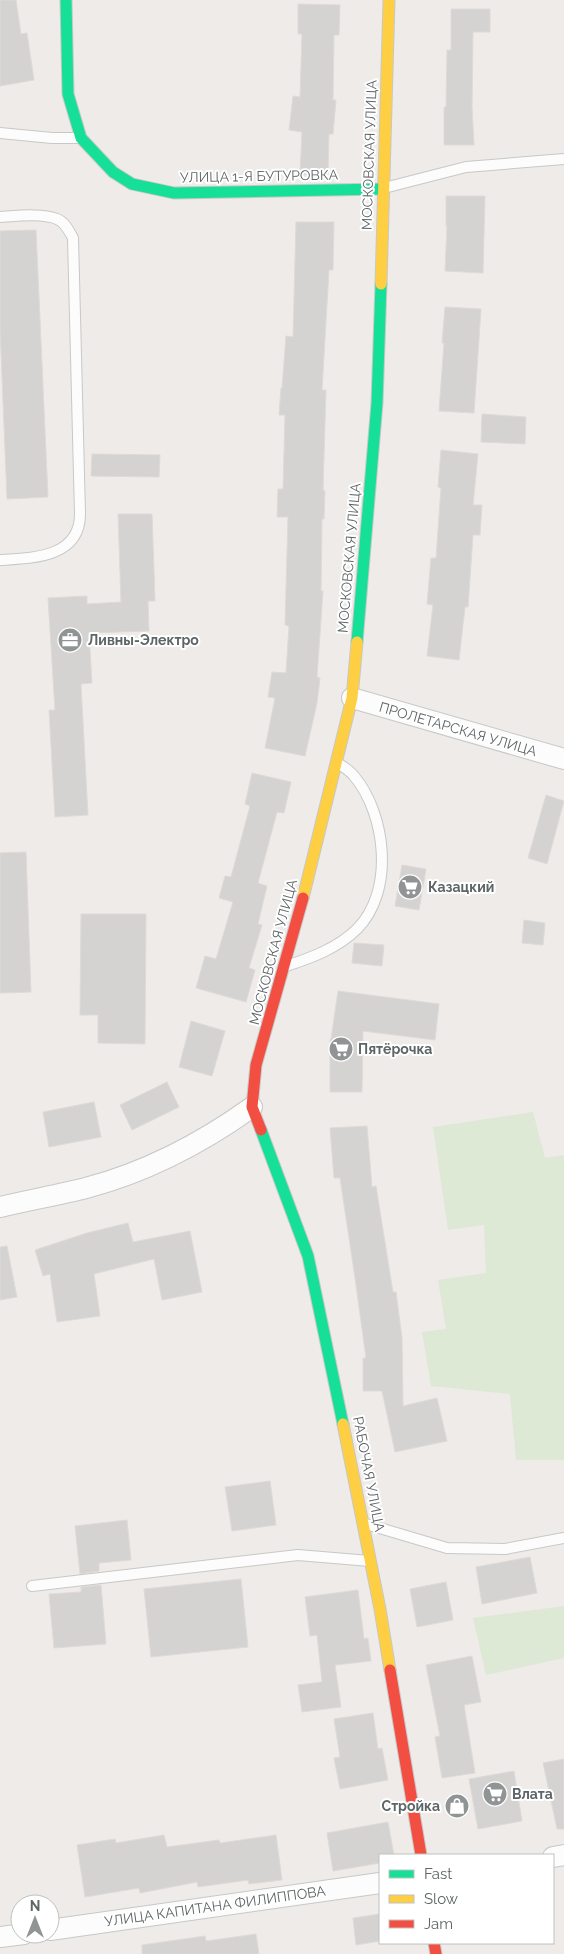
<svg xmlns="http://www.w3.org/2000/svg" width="564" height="1954" font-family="Raleway,sans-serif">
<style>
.green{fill:#dde9d4}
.building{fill:#d5d2d2;stroke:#dedad8}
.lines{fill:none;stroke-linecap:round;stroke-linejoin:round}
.lane-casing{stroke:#c7c8c8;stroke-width:12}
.street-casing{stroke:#c7c8c8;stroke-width:22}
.fast-casing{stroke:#c7c8c7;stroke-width:13}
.slow-casing{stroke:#c7c8c7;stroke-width:13}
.jam-casing{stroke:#c7c8c7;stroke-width:13}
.lane{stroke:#fcfcfc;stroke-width:10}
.street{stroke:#fcfcfc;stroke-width:20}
.fast{stroke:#16e098;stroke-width:11}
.slow{stroke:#ffcf43;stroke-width:11}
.jam{stroke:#f24e42;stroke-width:11}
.labels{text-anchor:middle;stroke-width:4;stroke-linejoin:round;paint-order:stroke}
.street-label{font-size:14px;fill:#5e6567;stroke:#fff}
.poi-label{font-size:14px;font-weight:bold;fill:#5e6567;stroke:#fff;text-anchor:start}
</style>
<rect width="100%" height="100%" fill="#eeebe9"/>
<path class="green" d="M533,1112L545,1158L564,1155V1460H516L510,1394L431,1386L422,1332L446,1329L438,1280L486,1273L484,1225L448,1230L433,1127Z
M564,1606V1658L486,1675L473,1618Z"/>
<path class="building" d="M0,0H16L21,34L27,33L34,80L0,86Z
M298,4L340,5L339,35H334L333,100H336L333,134H329L328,174L300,175L302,132L289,130L293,96L300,97L302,34H298Z
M451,9H490V32H473L472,107L474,145H444V107H446L447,50H451Z
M446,196H485L483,273L445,271L447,226H446Z
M296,222H334L333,270H329L322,390H326L323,490L325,491L324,519H322L321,591H323L317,677L320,678L317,703L305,756L265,748L275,698L268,697L272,672L286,673L289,626L285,625L288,517H277L278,489H283L285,415H279L281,388H282L286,336L293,337Z
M36,230L48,497L7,499L0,329V231Z
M445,307L481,309L474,413L439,411L444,343H442Z
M482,414L526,417L525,444L481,442Z
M441,450L478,454L473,505H482L480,535H473L468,607H465L459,660L427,656L433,605L427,604L431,558H436L441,488L438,487Z
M92,454L160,455L159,477L91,476Z
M118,514H152L155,601H148L149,631L89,633L92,683L81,684L88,815L55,817L49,710H55L48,598L87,596V604L121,602Z
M252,773L291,782L284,813L277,812L258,883L267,886L258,924L262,925L249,968L255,970L246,1002L196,988L205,956L216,959L233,902L219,898L225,876L231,877L250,806L245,804Z
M546,795L564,801L547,864L528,858Z
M26,852L31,992L0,993V853Z
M402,865L426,869L419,910L395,906Z
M81,914H146L145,1044L98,1043V1015H80Z
M524,920L545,923L543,945L522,943Z
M354,943L384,945L382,966L352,963Z
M338,991L439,1004L435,1040L363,1031L362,1092H330V1039H331Z
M191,1021L225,1031L212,1076L179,1067Z
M167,1082L179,1107L132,1130L120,1105Z
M94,1102L101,1137L49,1147L43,1112Z
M367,1126L372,1187L376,1186L393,1292H396L402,1338L403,1406L437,1398L447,1441L395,1452L382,1391H363V1358H366L356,1285L340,1178H334L330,1128Z
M128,1223L133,1242L190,1231L202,1292L162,1300L154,1259L94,1274L100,1316L57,1322L50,1274L43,1276L35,1250L87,1233Z
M7,1246L17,1297L0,1300V1247Z
M270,1481L276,1525L232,1531L225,1487Z
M127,1520L131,1560L99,1563V1571L80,1574L75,1526Z
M530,1557L537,1593L482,1604L476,1567Z
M241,1579L248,1647L151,1657L144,1589Z
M446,1582L453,1620L417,1627L410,1589Z
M101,1585L106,1644L54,1648L49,1594L81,1592V1587Z
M358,1590L364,1639L368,1638L371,1661L335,1665L341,1707L302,1712L298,1685L322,1682L317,1635L310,1636L305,1597Z
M472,1656L481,1702L464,1705L475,1773L442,1778L435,1737L440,1736L426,1665Z
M373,1713L378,1749L382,1748L388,1780L340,1789L334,1758L340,1757L334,1719Z
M564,1759V1829H557L543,1763Z
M514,1771L522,1821L478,1829L469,1779Z
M388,1822L394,1855H380V1863L333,1871L327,1833Z
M164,1835L167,1847L219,1840L220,1843L276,1835L282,1880L249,1884L248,1880L198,1887L197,1882L140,1893L139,1888L85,1897L77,1845L115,1839L116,1843Z
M380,1914V1941L356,1945L353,1918Z
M256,1934L259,1954H142V1945L205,1936L206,1941Z"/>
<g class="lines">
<defs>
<path id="lane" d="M0,133L52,138H79
M384,188L466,167L564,159
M0,217C16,216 42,213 57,219C65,222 69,231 73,238L80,514C80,558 32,558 0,560
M286,966C311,958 338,948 357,929C395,891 386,814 354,776C350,771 344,767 339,764
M366,1524L447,1548L505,1549L564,1538
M32,1586L298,1555L370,1561"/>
<path id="street" d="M352,698L564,759
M0,1207C29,1200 58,1195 86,1188C146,1172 202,1143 252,1107
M553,1857L564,1855
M50,1930L380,1883
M0,1937L24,1934"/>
<path id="fast" d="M66,0L68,94L81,138L113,172L132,184L174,193L383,189
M357,642L377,403L381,284
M261,1130L308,1256L343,1424"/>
<path id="slow" d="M381,284L389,0
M303,898L352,698L357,642
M343,1424L380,1609L390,1670"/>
<path id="jam" d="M261,1130L252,1107L256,1065L303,898
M390,1670L421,1855
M434,1943L436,1954"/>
</defs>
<use href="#lane" class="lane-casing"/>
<use href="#street" class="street-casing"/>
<use href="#fast" class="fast-casing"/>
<use href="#slow" class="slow-casing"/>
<use href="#jam" class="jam-casing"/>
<use href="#lane" class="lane"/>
<use href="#street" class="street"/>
<use href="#fast" class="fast"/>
<use href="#slow" class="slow"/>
<use href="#jam" class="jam"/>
</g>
<defs>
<symbol id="office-disc" viewBox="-11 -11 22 22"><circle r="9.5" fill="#909494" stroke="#fff"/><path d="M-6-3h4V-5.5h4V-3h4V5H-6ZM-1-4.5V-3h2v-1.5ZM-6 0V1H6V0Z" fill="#fff"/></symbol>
<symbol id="supermarket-disc" viewBox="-11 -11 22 22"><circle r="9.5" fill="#909494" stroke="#fff"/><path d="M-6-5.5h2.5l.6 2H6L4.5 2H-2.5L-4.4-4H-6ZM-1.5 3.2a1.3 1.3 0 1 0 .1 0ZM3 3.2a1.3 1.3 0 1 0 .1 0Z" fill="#fff"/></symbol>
<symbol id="shop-disc" viewBox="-11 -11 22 22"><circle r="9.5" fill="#909494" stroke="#fff"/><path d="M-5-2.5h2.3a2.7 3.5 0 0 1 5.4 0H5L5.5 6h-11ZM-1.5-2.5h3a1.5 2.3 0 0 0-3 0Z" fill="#fff"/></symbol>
</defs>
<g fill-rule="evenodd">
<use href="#office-disc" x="56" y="626" width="28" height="28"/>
<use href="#supermarket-disc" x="396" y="873" width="28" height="28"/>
<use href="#supermarket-disc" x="327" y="1035" width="28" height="28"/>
<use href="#supermarket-disc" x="481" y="1780" width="28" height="28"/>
<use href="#shop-disc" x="443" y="1792" width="28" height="28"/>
</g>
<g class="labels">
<g class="street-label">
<text transform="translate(369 155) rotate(-88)" y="5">МОСКОВСКАЯ УЛИЦА</text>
<text transform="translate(259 176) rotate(-1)" y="5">УЛИЦА 1-Я БУТУРОВКА</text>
<text transform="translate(349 558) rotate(-85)" y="5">МОСКОВСКАЯ УЛИЦА</text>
<text transform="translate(458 729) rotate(16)" y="5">ПРОЛЕТАРСКАЯ УЛИЦА</text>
<text transform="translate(273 952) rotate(-75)" y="5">МОСКОВСКАЯ УЛИЦА</text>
<text transform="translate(369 1474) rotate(79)" y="5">РАБОЧАЯ УЛИЦА</text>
<text transform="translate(215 1906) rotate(-8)" y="5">УЛИЦА КАПИТАНА ФИЛИППОВА</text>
</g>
<g class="poi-label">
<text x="88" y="645">Ливны-Электро</text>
<text x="428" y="892">Казацкий</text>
<text x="358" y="1054">Пятёрочка</text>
<text x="512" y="1799">Влата</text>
<text x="440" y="1811" text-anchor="end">Стройка</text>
</g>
</g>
<rect x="379" y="1854" width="175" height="90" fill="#ffffff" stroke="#bfc1c2"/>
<rect x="389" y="1870" width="25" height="8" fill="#16e098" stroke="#bfc1c2"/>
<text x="424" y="1879" font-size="15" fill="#5e6567">Fast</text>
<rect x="389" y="1895" width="25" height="8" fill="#ffcf43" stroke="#bfc1c2"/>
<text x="424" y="1904" font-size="15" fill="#5e6567">Slow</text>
<rect x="389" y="1920" width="25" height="8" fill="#f24e42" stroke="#bfc1c2"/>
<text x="424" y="1929" font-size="15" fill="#5e6567">Jam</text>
<g transform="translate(35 1919)"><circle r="24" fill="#ffffff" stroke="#bfc1c2"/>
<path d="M0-4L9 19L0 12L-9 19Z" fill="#909494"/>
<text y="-8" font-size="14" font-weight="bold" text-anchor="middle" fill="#5e6567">N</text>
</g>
</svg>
